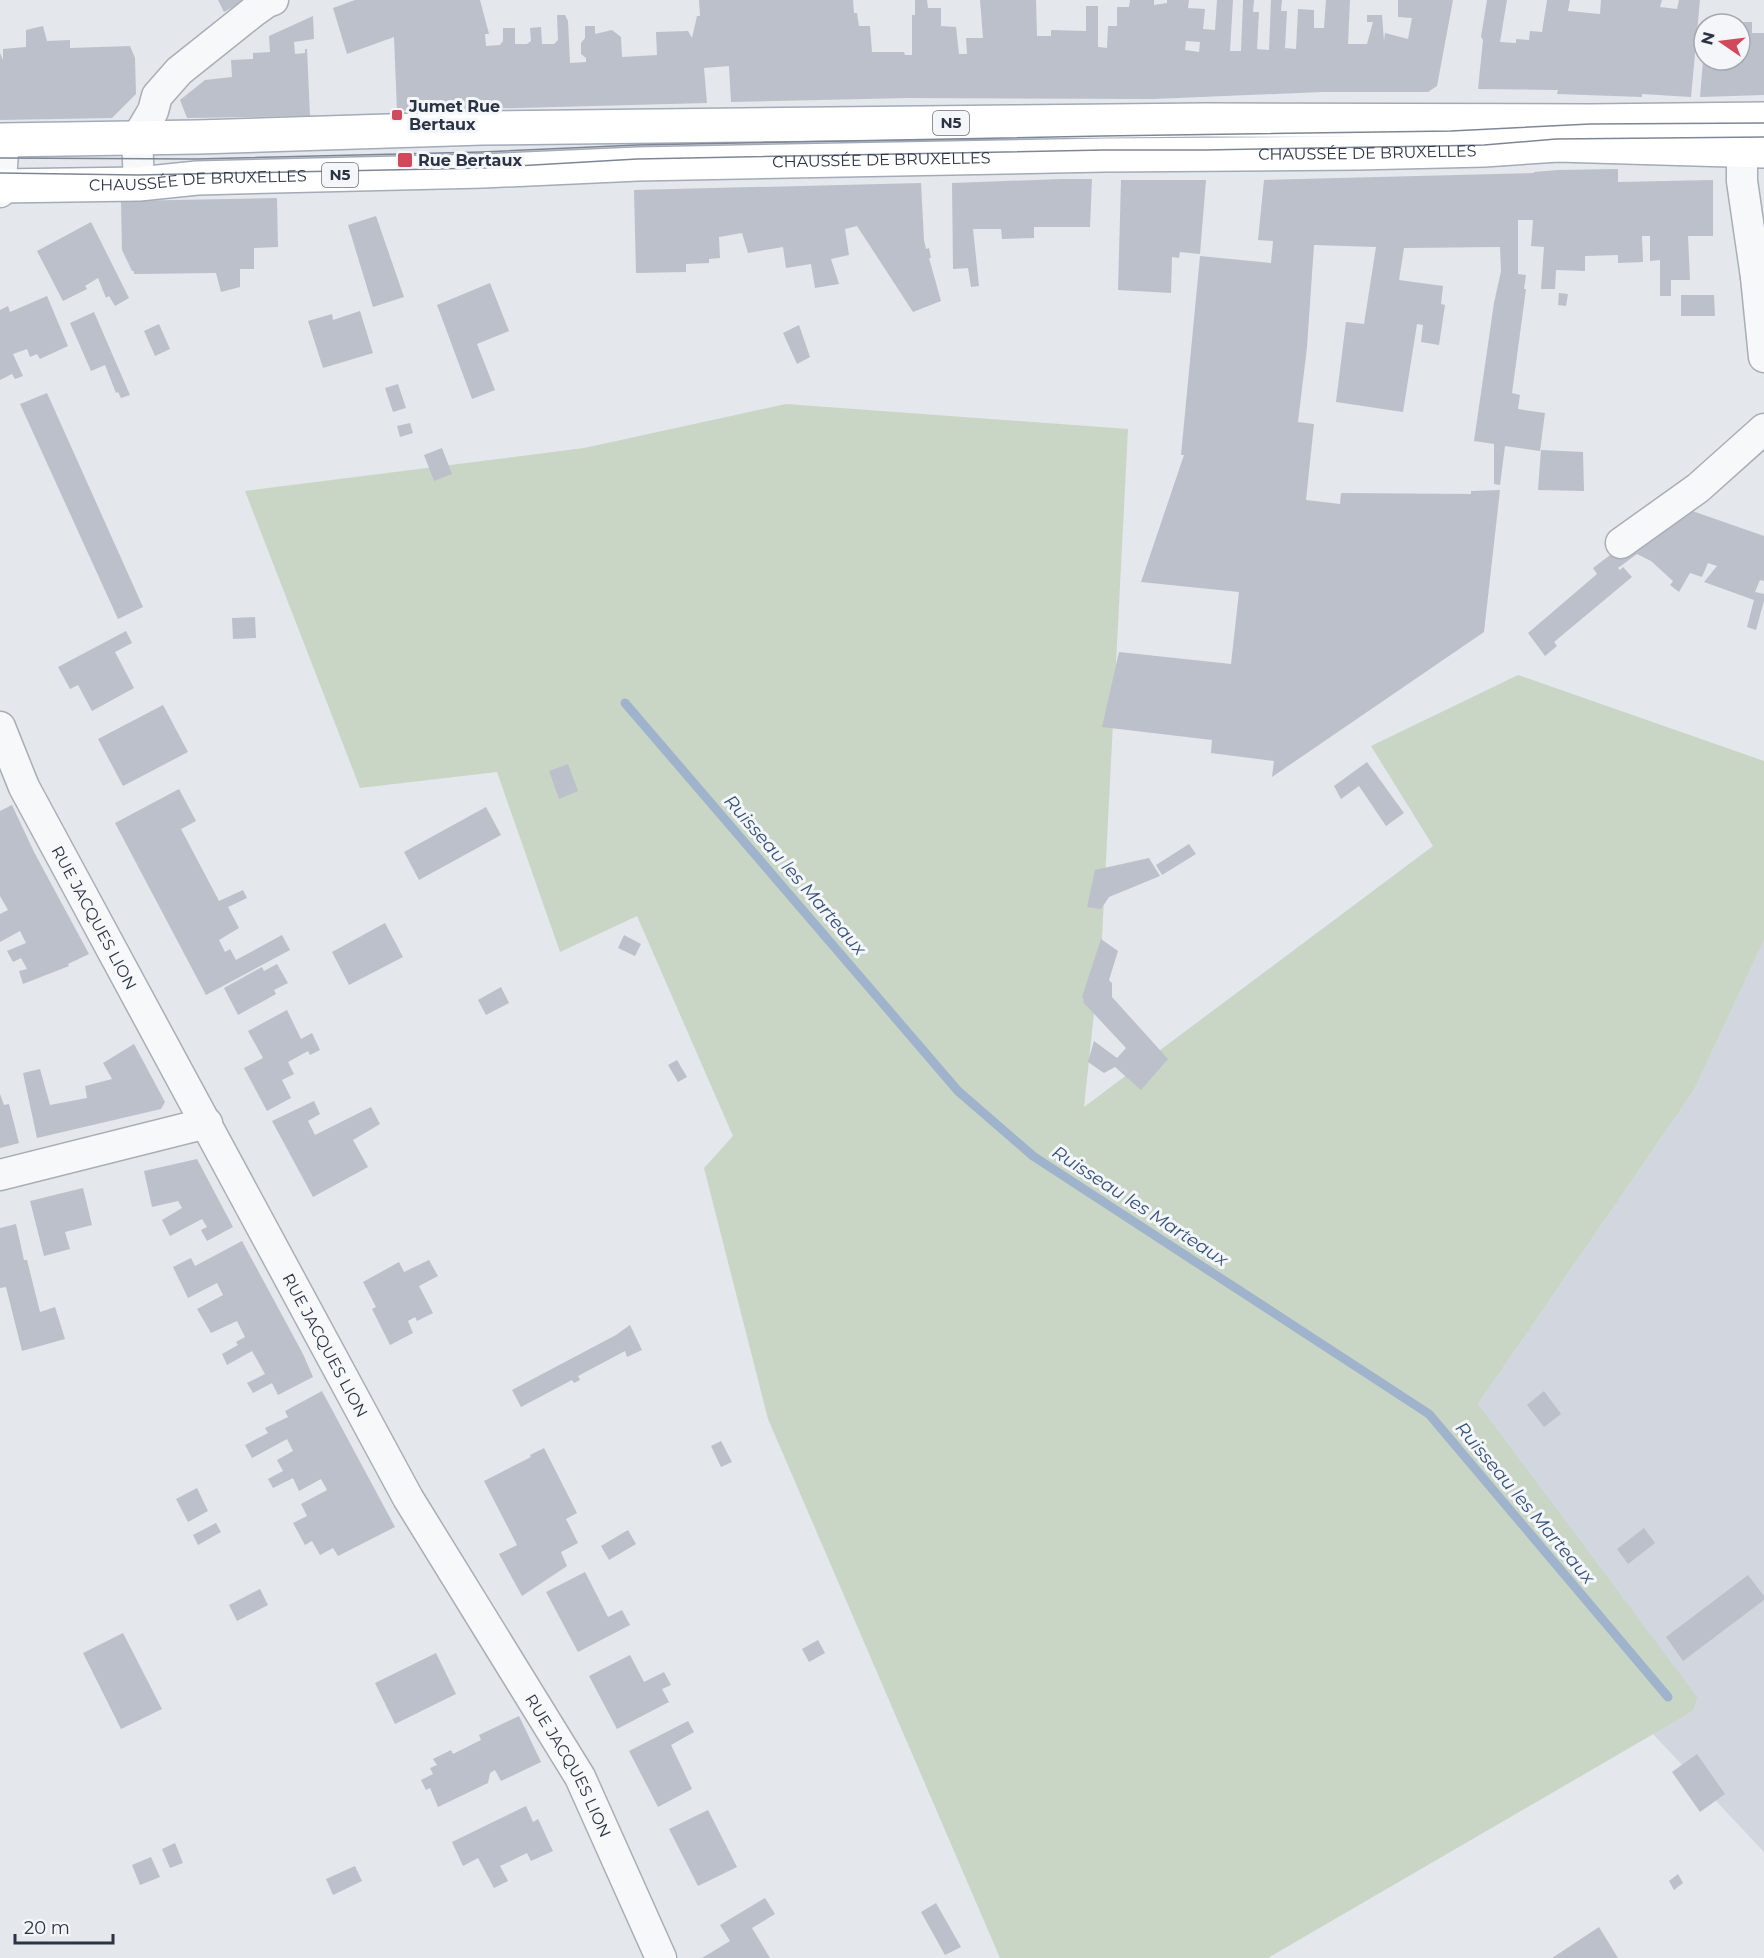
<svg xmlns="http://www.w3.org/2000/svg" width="1764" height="1958" font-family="Montserrat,sans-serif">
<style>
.built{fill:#d2d6de}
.green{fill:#c9d6c5}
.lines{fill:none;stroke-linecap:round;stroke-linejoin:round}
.stream{stroke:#9fb4cc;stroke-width:9}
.building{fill:#bbc0ca;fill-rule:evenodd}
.minor-casing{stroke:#a9aeb7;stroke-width:33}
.primary-casing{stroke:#a3abb8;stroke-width:36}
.minor{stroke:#f7f8fa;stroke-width:30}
.primary{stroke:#fff;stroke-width:33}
.tram{stroke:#7d8696;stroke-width:1.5}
.poi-dot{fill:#d1495b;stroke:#f4f6f9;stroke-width:2}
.labels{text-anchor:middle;stroke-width:6;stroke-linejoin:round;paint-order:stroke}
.shield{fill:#f4f6f9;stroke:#676e7b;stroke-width:1.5}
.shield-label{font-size:15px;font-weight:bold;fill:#2b3445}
.poi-label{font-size:16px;font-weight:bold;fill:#2b3445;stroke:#f4f6f9;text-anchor:start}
.street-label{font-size:16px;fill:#2b3445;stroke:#f4f6f9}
.water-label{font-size:18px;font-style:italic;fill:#34527a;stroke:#f4f6f9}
</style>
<rect width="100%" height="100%" fill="#e4e7ec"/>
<path class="built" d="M1764,940V1852L1653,1734L1693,1711L1478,1404L1694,1090Z"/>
<path class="green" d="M786,404L1128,429L1102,938L1084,1107L1433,846L1371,746L1518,675L1764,761V940L1694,1090L1478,1404L1697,1697L1693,1711L1268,1958H1000L768,1419L704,1168L733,1136L637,916L560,952L497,772L360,788L245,491L584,448Z"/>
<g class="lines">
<path class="stream" d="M625,703L958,1091L1033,1156L1429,1414L1668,1697"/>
</g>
<path class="building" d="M218,0H245L224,12Z
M355,0H480L489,34H485L486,46L500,45L503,41V28H515V44H527L531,41L530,28L541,27L542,44H554L558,40L557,15H565L568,21L570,63L586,62V58L581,54V43L585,38V26H595V34L612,30L621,37L622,57L657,55L656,32L688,31L692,38L697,16H700L699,0H853L854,13H857L859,26H870L872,52H904L905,55H912V15H915V0H927L928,8H941V26L956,27L959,54H967L966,38H983L980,0H1036L1037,36H1051V30L1086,31V6H1098V47L1107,48L1108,26H1117V7H1129L1130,0H1154V5L1167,3V0H1189L1188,8L1205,9L1203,29L1215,30L1217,0H1233L1230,51H1241L1243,0H1254L1253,12H1259L1257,49L1269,50L1271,0H1282L1281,11H1287L1285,48L1296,49L1298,9L1314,10V28H1324L1326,0H1350L1348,44H1367L1373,22H1367V15H1382L1384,41L1385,33L1408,39L1412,18L1398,17V0H1453L1437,86L1428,92H1322L1153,99L908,98L731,102L729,66L704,68L707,103L397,111L394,37L347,54L333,8ZM1186,41L1200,42L1199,52L1185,50Z
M1487,0H1507L1500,42L1516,43V39L1529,40L1530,31L1542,32L1547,0H1570L1568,11L1600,14L1601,0H1662L1660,7L1677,9L1679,0H1700L1691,97L1642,94V97L1557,94L1558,90L1478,89L1483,40L1481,37Z
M313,16L314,39L294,42L295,54L305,53V49H307L310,116L187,118L180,100L205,80L232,77L231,60L253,59V53L270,52L269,36Z
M1707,22H1752V33H1764V95L1700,97L1703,60H1740V24H1706Z
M43,26L47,41L70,40V48L130,46L135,58L136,94L112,118L0,120V53L3,60V49L26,47V30Z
M1618,169V182L1713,180V236H1688L1690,280H1671V296H1660V260L1650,261V236H1642L1643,262L1618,263V255L1585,256V271L1556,270L1555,289H1541L1544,247L1531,246L1533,220H1518V274L1526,275L1524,289H1526L1512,393L1520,395L1518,409L1545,413L1540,451L1505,446L1500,485L1494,484V444L1474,441L1494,303L1501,271L1500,247L1404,248L1399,280L1443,286L1441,304L1445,305L1439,345L1421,342L1423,325L1417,324L1403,412L1336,402L1346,322L1364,324L1376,247L1314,245L1307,347L1298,422L1314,424L1306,500L1340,504L1341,493L1471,494V491L1500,490L1484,632L1272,777L1274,761L1211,753L1212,740L1102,727L1119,652L1231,664L1239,592L1141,582L1184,455H1181L1200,256L1271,263L1273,241L1258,240L1264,180L1534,173V172L1558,170Z
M1062,179H1092L1090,227H1034V238L1002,239L1001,229H973L979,286L971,287L968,268L953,269L952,183Z
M1121,180H1206L1200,254L1180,252L1179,258L1172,257L1171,293L1118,290Z
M921,183L924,240L926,249L929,248L931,258H929L941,301L913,312L857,226L845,229L849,255L831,259L839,284L815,288L811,264L786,268L783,247L748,253L742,233L719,237L720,258L709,259V263L686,264V272L636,273L634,190Z
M277,198L278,247L254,248V269H240V287L221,292L216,273L134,274V271H132L122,250L121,201Z
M376,216L404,297L373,307L348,225Z
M91,222L129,298L115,306L109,296L106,298L98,278L85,286L87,289L63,301L37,251Z
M490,283L509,331L477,344L495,390L472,399L437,305Z
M1559,293L1568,294L1566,306L1558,305Z
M1681,295H1714L1715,316H1681Z
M47,296L68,346L40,359L37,354L30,357L27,349L13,354L23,376L15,379L12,374L0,380V310L8,306L10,312Z
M360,311L373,353L323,368L308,321L332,314L333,320Z
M94,312L130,395L121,398L118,392L116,393L105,365L91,371L70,323Z
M159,324L170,349L155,356L144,331Z
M799,325L810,357L797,364L783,333Z
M398,384L406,408L393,412L385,388Z
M47,393L143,607L118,619L20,404Z
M410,423L413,433L400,437L397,426Z
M442,448L452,474L434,481L424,455Z
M1541,450L1583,452L1584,491L1538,490Z
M1681,507L1764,536V581L1760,580L1755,592L1764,594V601L1756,630L1747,627L1754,600L1704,582L1717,566L1708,563L1702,577L1690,573L1679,592L1670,585L1673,581L1651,561L1637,554L1618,568L1620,570L1623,567L1632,577L1554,642L1557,646L1545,656L1528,633L1597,574L1593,568L1622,546Z
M255,617L256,638L233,639L232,618Z
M126,631L132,643L115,652L134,688L92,711L78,685L70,689L58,667Z
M163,705L188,752L123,786L98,739Z
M1367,762L1404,813L1386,826L1359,786L1341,799L1334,786Z
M568,764L578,791L559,799L549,771Z
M179,789L196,821L181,829L219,901L243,890L247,898L228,907L239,928L219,940L225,952L230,949L236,960L282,935L290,950L206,995L115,823Z
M12,805L34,852L89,954L68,964L69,966L23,984L19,971L27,969L21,958L13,962L7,951L26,943L20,931L0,942V914L8,910L0,896V811Z
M486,807L501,835L419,880L404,852Z
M1189,844L1196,854L1162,875L1156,865Z
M1149,858L1160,876L1109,897L1101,909L1087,907L1095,870Z
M385,923L403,957L349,985L332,952Z
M624,935L641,944L635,956L618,948Z
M1101,939L1118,951L1109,980L1112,983V997L1168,1059L1141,1090L1115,1067L1104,1073L1088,1062L1094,1041L1117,1058L1126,1048L1083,1002L1084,1000L1082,997Z
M277,964L288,983L274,990L276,994L238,1015L224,988L262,967L264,971Z
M501,987L509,1003L486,1015L478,1000Z
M287,1010L301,1039L312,1033L320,1050L310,1055L308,1051L288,1062L294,1074L282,1080L291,1098L267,1111L244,1068L263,1058L248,1031Z
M134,1044L165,1102L161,1109L37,1138L23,1073L40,1069L50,1105L87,1098L85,1086L112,1079L103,1063Z
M677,1060L687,1077L678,1082L668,1065Z
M0,1094L4,1105L9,1104L19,1143L0,1148Z
M314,1101L320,1114L308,1121L315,1135L371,1107L380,1124L353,1140L368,1167L313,1197L272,1121Z
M197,1159L233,1227L207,1241L201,1230L207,1227L202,1219L170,1236L162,1220L182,1208L178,1201L152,1207L144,1171Z
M83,1188L92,1225L65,1232L70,1249L44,1256L30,1201Z
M16,1224L24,1260H27L40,1312L55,1307L65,1339L22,1351L6,1287L0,1288V1228Z
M242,1241L303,1354L313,1377L278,1395L272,1383L253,1393L247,1383L265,1374L252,1351L227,1365L222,1354L238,1345L236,1342L245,1337L237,1321L211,1333L197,1309L223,1295L217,1283L188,1298L173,1267L191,1258L195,1266Z
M429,1260L438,1276L419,1286L433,1313L417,1321L415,1317L408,1321L413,1333L390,1345L372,1309L376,1307L363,1282L399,1262L404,1272Z
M630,1325L642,1350L627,1357L625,1351L578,1376L580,1380L574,1383L572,1380L521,1407L512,1390L616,1335Z
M322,1391L395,1527L338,1556L333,1548L320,1555L312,1541L305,1545L293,1523L307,1516L301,1504L327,1490L321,1479L299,1491L293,1478L273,1488L268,1479L283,1471L277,1460L293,1451L287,1439L252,1458L245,1445L268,1433L265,1428L288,1417L285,1411Z
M1544,1391L1561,1414L1544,1427L1527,1405Z
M721,1441L732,1462L721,1467L711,1446Z
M544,1448L577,1513L566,1519L578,1543L561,1552L567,1566L522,1596L499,1554L517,1545L484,1481L531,1457L530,1455Z
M197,1488L208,1511L188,1522L176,1499Z
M216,1523L221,1532L198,1545L193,1535Z
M1644,1528L1655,1543L1628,1564L1617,1549Z
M628,1530L636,1544L609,1560L601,1546Z
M585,1572L608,1617L622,1610L630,1625L578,1652L546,1592Z
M1748,1575L1764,1596V1600L1683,1661L1666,1637Z
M260,1589L268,1605L237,1621L229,1605Z
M123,1633L162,1709L121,1729L83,1653Z
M818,1640L825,1653L809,1662L802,1649Z
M436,1653L456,1694L395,1724L375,1683Z
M630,1655L644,1682L664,1672L671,1685L662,1689L669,1702L617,1729L589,1676Z
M519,1716L541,1762L501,1781L495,1770L490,1773L488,1783L438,1807L430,1788L426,1790L421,1780L433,1774L430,1768L437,1765L433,1759L451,1750L453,1754L481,1740L479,1735Z
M688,1721L694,1732L671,1745L692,1789L658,1807L629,1751Z
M1697,1754L1725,1794L1700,1812L1672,1772Z
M526,1806L533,1822L538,1819L553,1851L531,1861L527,1853L500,1866L508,1881L494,1888L478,1858L463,1866L452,1842Z
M708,1810L737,1867L698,1886L669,1829Z
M175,1843L183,1863L170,1868L162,1849Z
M151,1857L160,1877L140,1885L132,1865Z
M355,1866L362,1881L333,1895L326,1879Z
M1678,1874L1683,1883L1674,1890L1669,1881Z
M765,1898L775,1914L752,1928L770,1958H702L730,1941L720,1925Z
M936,1903L961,1947L945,1955L921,1912Z
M1599,1927L1618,1958H1552Z"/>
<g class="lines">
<defs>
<g id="minor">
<path d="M1742,150V181L1756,277L1764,281"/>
<path d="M139,184L137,138L153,111L157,96L179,71L253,12L267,2L273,0"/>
<path d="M0,192L4,140"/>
<path d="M1756,277L1764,357"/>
<path d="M1621,543L1698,488L1764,429"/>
<path id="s1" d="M0,727L24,787L408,1498L580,1777L661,1958"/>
<path d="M0,1175L207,1123"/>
</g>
<g id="primary">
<path d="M0,140L197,137L482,128L1013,122L1206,120L1590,121L1764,119"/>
<path id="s2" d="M0,186L139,184L197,178L483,171L638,164L1104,155L1357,153L1484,150L1558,145L1764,151"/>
</g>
</defs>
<use href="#minor" class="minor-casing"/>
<use href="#primary" class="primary-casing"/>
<use href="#minor" class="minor"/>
<use href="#primary" class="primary"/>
<path class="tram" d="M0,158L197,159L482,152L637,145L1103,136L1451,131L1590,124L1764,123
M0,173L138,175L483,168L637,159L1104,150H1205L1436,146L1484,145L1556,139L1764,137"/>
</g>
<g class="poi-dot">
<rect x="391" y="109" width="12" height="12" rx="3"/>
<rect x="397" y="152" width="16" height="16" rx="3"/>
</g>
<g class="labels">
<g class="shield">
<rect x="933" y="111" width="36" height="24" rx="4.5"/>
<rect x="322" y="163" width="36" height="24" rx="4.5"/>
</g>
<g class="shield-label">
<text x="951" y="128">N5</text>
<text x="340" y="180">N5</text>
</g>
<g class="poi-label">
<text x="409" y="112">Jumet Rue<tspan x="409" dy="18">Bertaux</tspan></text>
<text x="418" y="166">Rue Bertaux</text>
</g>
<g class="street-label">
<text dy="6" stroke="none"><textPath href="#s2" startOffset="1368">CHAUSSÉE DE BRUXELLES</textPath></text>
<text dy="6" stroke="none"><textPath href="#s2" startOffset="882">CHAUSSÉE DE BRUXELLES</textPath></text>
<text dy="6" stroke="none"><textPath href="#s2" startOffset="198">CHAUSSÉE DE BRUXELLES</textPath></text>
<text dy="6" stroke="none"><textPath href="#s1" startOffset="213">RUE JACQUES LION</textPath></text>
<text dy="6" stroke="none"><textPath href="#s1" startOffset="699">RUE JACQUES LION</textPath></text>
<text dy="6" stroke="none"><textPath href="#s1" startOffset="1185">RUE JACQUES LION</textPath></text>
</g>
<g class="water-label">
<text transform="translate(795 875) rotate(49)" y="6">Ruisseau les Marteaux</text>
<text transform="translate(1140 1206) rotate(33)" y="6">Ruisseau les Marteaux</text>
<text transform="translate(1525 1503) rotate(50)" y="6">Ruisseau les Marteaux</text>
</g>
</g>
<g transform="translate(1722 42) rotate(284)"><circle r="28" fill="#f4f6f9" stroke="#a4a8b1" stroke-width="1.5"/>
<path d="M0-4.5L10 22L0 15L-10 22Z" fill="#d1495b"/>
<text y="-9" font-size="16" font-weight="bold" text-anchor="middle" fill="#2b3445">N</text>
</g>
<path d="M15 1934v9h98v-9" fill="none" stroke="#2b3445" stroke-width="3"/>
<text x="24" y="1934" font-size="18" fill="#2b3445" stroke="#f4f6f9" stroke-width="4.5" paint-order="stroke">20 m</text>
</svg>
